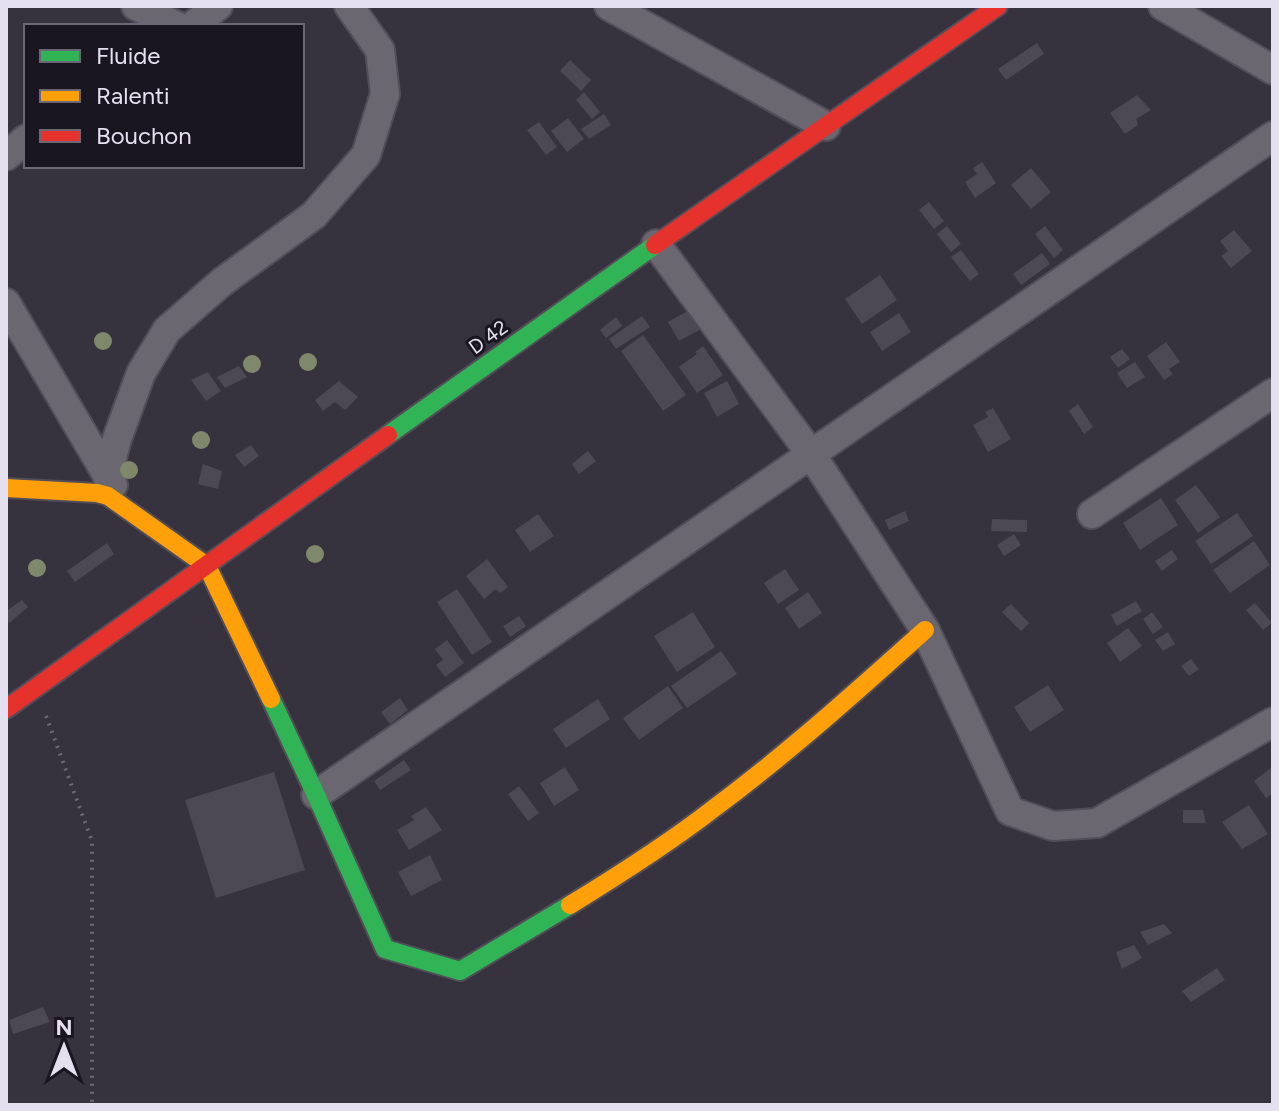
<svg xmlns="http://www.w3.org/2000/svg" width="1279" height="1111" font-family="Figtree,sans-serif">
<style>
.building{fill:#4d4954}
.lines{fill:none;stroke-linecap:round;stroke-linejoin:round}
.street-casing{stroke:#524e59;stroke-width:32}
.fast-casing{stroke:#524e59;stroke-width:22}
.slow-casing{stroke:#524e59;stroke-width:22}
.jam-casing{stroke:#524e59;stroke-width:22}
.path{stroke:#6c6973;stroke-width:4;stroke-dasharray:2 6;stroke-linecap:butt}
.street{stroke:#6a6771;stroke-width:28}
.fast{stroke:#30b455;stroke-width:18}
.slow{stroke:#ff9f0a;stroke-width:18}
.jam{stroke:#e5322d;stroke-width:18}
.tree{fill:#7f886a}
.labels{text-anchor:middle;stroke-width:6;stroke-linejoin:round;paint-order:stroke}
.street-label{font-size:20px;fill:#e5e0f0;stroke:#1a1621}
</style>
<rect width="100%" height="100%" fill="#36323e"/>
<path class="building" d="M1037,43L1044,54L1006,80L998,69Z
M570,60L591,80L581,91L560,71Z
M584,92L600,112L592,119L576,100Z
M1137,95L1151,110L1136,119L1138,125L1125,134L1110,113Z
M604,114L611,125L589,139L581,129Z
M568,118L584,139L567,152L551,131Z
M539,122L557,147L546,155L527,130Z
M982,162L996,183L975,198L965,182L977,174L973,168Z
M1031,168L1051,192L1031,209L1011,185Z
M929,202L944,221L934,229L919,210Z
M947,226L961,244L951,252L937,234Z
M1045,226L1063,250L1054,258L1035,234Z
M1234,230L1252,251L1231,268L1221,256L1228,251L1220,241Z
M961,250L979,274L970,281L951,257Z
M1042,253L1050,264L1021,285L1013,274Z
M880,275L897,300L862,324L845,299Z
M691,309L701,329L679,341L668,322Z
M899,313L911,332L882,351L870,332Z
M642,316L650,327L616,349L609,339Z
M616,317L622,326L606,338L600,330Z
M643,335L686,395L663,411L621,351Z
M1166,342L1180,362L1169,369L1173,374L1164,380L1147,356Z
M703,346L723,375L697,393L679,367L697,354L695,352Z
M1122,349L1130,359L1118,368L1110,357Z
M1135,362L1145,377L1127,388L1117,373Z
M239,366L247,377L225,388L217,377Z
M208,372L221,391L206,401L191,380Z
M339,381L358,397L345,410L335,402L323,411L315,400Z
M727,381L739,404L717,417L704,393Z
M1078,404L1093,427L1084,434L1069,411Z
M993,408L1011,439L988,452L973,425L988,417L985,412Z
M251,445L259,456L244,467L235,455Z
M588,451L596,461L579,474L572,464Z
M203,464L222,471L218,489L198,484Z
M1196,485L1220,517L1198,533L1175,500Z
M1161,498L1178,525L1140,550L1123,523Z
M905,511L909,521L889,530L885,520Z
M1237,513L1253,536L1211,564L1195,541Z
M538,514L554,536L530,552L515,530Z
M992,519L1027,520V532L991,531Z
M1014,534L1021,545L1004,556L997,545Z
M1254,541L1270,565L1230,593L1213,570Z
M107,543L114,554L75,582L67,571Z
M1172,550L1178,559L1162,571L1155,561Z
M487,559L508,587L500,593L496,589L484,599L466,576Z
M785,569L799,590L778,604L764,583Z
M457,589L492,642L472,655L437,602Z
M808,592L822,613L799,629L785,608Z
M22,600L28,607L9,623L6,619V611Z
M1136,601L1142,611L1117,626L1111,615Z
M1255,603L1272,623L1263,630L1246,610Z
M1011,604L1029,623L1021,631L1002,612Z
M693,612L715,647L677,672L654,636Z
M1152,612L1163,627L1153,634L1143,619Z
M519,616L526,626L510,637L503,626Z
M1128,628L1142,646L1120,662L1107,643Z
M1168,632L1175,644L1163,651L1155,640Z
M447,640L464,663L445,677L436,665L443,660L435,649Z
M721,651L737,674L687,708L671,686Z
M1191,659L1199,669L1189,676L1181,666Z
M1048,685L1064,710L1030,732L1014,707Z
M668,686L683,708L639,740L623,718Z
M400,698L408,710L390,724L381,712Z
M598,699L610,719L566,748L553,729Z
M404,760L411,770L380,790L374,781Z
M565,767L579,790L554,806L540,783Z
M1271,768L1273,771V793L1266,798L1254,781Z
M274,772L305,870L216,898L185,800Z
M519,786L539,813L528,821L508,794Z
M1249,805L1268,834L1242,849L1222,822Z
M426,807L442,830L409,850L397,830L414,820L411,816Z
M1183,810H1203L1206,823H1183Z
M430,855L442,880L411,896L398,872Z
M1164,924L1172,933L1148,945L1140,932Z
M1134,945L1142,958L1122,969L1116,952Z
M1217,968L1225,980L1191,1002L1182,991Z
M43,1007L50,1022L13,1034L9,1020Z"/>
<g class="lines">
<defs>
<path id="street" d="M136,6L177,26
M609,6L826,126
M1163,6L1273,70
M192,26L218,6
M6,156L26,139
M656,244L811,454L925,630L1010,811L1053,826L1097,823L1273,722
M6,303L113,485
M107,476L117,439L141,373L167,330L222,282L314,215L366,155L385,94L380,50L349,6
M1092,514L1273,393
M316,795L1273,136"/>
<path id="fast" d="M388,435L655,245
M271,699L316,795L385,949L460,971L570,905"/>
<path id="slow" d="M6,488L97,493L108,496L207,566L271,699
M570,905C619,875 668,844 713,809C787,754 856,692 925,630"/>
<path id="jam" d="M655,245L998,6
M6,709L388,435"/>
</defs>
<use href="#street" class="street-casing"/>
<use href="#fast" class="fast-casing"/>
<use href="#slow" class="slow-casing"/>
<use href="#jam" class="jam-casing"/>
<path class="path" d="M46,716L92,841V1105"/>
<use href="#street" class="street"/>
<use href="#fast" class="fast"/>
<use href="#slow" class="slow"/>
<use href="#jam" class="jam"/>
</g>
<g class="tree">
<circle cx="103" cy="341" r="9"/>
<circle cx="308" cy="362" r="9"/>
<circle cx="252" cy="364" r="9"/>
<circle cx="201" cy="440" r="9"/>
<circle cx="129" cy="470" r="9"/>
<circle cx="315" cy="554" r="9"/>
<circle cx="37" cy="568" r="9"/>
</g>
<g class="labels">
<g class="street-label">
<text transform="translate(488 337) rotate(-36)" y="7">D 42</text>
</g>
</g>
<rect width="1279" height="1111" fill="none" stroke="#e5e0f0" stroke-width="16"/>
<rect x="24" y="24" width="280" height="144" fill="#1a1621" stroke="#6b6774" stroke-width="2"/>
<rect x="40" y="50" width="40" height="12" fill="#30b455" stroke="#6b6774" stroke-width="2"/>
<text x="96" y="64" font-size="24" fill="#e5e0f0">Fluide</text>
<rect x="40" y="90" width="40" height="12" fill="#ff9f0a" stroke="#6b6774" stroke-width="2"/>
<text x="96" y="104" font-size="24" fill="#e5e0f0">Ralenti</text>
<rect x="40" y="130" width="40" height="12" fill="#e5322d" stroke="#6b6774" stroke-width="2"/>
<text x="96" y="144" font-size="24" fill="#e5e0f0">Bouchon</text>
<g transform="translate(64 1047)" stroke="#1a1621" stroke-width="6" paint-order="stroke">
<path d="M0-6L14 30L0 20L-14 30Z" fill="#e5e0f0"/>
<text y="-12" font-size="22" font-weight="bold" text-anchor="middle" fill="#e5e0f0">N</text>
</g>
</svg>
